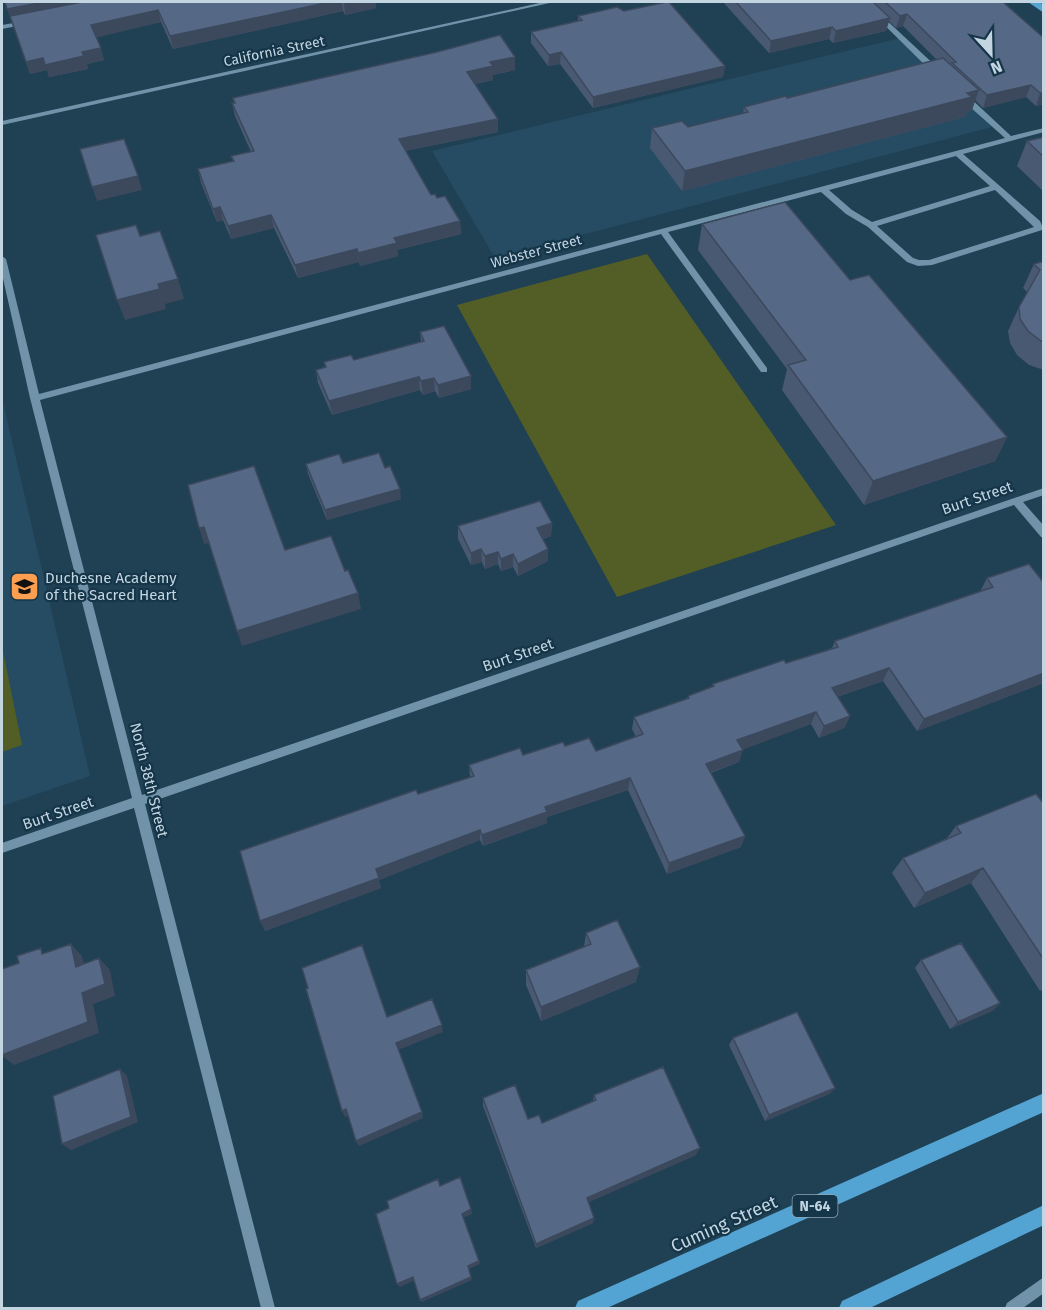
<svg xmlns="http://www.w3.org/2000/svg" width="1045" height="1310" font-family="'Fira Sans',sans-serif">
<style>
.built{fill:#254c63}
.green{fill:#535d26}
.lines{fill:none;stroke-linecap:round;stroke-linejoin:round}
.minor{fill:#7093aa;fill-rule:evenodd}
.major{fill:#54a4d3;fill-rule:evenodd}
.wall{fill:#495972}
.shaded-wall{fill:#3c495d}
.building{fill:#556885;stroke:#3c495d;stroke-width:1.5}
.labels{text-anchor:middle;stroke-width:4.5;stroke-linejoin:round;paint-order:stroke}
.far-street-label{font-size:14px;fill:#c3d5e1;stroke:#153549}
.shield{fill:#153549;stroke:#8fa5b3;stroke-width:1.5}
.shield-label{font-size:14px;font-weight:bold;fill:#c3d5e1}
.street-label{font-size:15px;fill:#c3d5e1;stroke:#153549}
.poi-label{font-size:15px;fill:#c3d5e1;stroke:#153549;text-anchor:start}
.near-street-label{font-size:18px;fill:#c3d5e1;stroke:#153549}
</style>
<rect width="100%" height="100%" fill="#204054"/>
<path class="built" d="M900,38L992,127L495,258L432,151Z
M2,398L90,776L2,806Z"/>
<path class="green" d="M647,254L836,525L617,597L457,305Z
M2,646L22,745L2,752Z"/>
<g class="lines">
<path class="minor" d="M544,2H554L2,125V121Z
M861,2H867L940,70V74H934Z
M25,21L27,22V24L2,29V25Z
M961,95H967L1011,136L1044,128V132L963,154L1040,221L1043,228L1042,230L932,265L918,266L907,262L868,227L846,214L821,192L668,232L767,368V372H761L661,234L40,400L142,795L1044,488V495L1023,502L1044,526V538L1041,537L1014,505L145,804L275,1308H261L134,808L2,853V843L132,798L30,398L2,274V256L6,259L39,394L1005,138L961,99ZM956,156L990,186L872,222L852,210L829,190ZM995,190L1034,227L929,260H919L913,258L877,226Z
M1044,1277V1293L1023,1308H1005L1007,1303Z"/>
<path class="major" d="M1028,2H1039L1044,5V13Z
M1044,1093V1112L607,1308H575L578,1301Z
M1044,1205V1225L870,1308H839L842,1301Z"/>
</g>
<path class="wall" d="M5,2H376V8L345,15L343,11L173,49L161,22L96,37L104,60L87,64L88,69L49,77L47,70L30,74Z
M723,2H1003L1044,38V104L1036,106L1026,97L983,108L975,100L972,110L967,112L965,117L682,191L650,148L652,128L688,127L743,113L744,107L787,98L937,60L903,26L896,28L889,21L886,31L833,43L829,39L769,53Z
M624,11L725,66L723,77L593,108L560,64L548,66L531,43V32L578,21V16Z
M515,70L493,75V80L475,84L498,132L405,151L431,195L437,198L460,221L461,234L397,250L398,256L360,266L359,262L298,278L274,228L231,239L223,220L217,222L201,183L198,169L233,162L231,156L251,152L235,116L232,103H234L233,98Z
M1044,137V192L1017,166L1027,141Z
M702,224L850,280L1007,437L995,461L864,505L782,390L787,369L698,250Z
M1044,261V370L1029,365L1017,355L1010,343L1008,331L1019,307L1027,292L1023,288L1034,264Z
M420,332L471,376V389L439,398L435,391L423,395L420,390L332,415L318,383L316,370L325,367L324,362L354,360L421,342Z
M343,463L385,468L401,499L327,520L308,474L306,464Z
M552,523L551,536L543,539L548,561L518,576L513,567L501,571L498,564L485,569L482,562L471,565L458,539V526Z
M987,578L1044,583V683L917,731L883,681L837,697L850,716L844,728L819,738L811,724L742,749L739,762L711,773L745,836L741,847L667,874L628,790L547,817V823L483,846L480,840L379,880L381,888L265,931L418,794L470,777L469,765L565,746L596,751L636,737L632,729L634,717L687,699L688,696L712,687L713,684L786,663L832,648L835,641L980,592Z
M1044,804V989L1040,991L971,883L914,908L892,873L903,858L947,838L956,826Z
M586,933L636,982L541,1021L526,985V970L584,947Z
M921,960L1000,1003L992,1011L950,1029L915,968Z
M733,1038L835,1088L829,1094L765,1121L729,1045Z
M594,1095L696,1155L588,1202L594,1218L593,1223L536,1248L483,1106V1098L528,1119L542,1123L593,1101Z"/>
<path class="shaded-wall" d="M44,2H111L12,21L7,9Z
M330,2H342L343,11L173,49L170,36Z
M344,2H376V8L345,15Z
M158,10L161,22L95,38L91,25Z
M907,14L903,26L896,28L900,16Z
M890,18L886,31L833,43L836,31Z
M832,27L829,39L769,53L771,41Z
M101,48L104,60L87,64L88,69L49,77L45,65L82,52Z
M561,52L560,64L548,66L549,55Z
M515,57V70L493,75V80L468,85L467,72L490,62Z
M43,58L47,70L30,74L26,62Z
M725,66L723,77L593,108V97Z
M1031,85L1026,97L983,108L987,95Z
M979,90L972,110L967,112L965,117L682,191L685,171Z
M1040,93H1044V104L1036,106Z
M498,119V132L400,152L399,139Z
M138,176L142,190L97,201L92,187Z
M220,207L223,220L217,222L213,209Z
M271,215L274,228L231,239L228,226Z
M460,221L461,234L397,250L398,256L360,266L358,253L394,238Z
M357,249L359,262L298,278L295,265Z
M178,279L184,299L165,304L166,309L125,320L117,300L158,284Z
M471,376V389L439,398L438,385Z
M419,377L420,390L332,415L329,401Z
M434,378L435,391L423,395L421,381Z
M1007,437L995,461L864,505L873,481Z
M400,489L401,499L327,520L325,510Z
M552,523L551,536L537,540V528Z
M204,527L209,543L204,544L199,528Z
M481,549L482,562L471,565V553Z
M548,549V561L518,576V564Z
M498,552V564L485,569V556Z
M513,554V567L501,571V559Z
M358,593L361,609L242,646L237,631Z
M889,668L883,681L827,700L832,688Z
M1044,673V683L917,731L924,719Z
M816,712L811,724L734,753L737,740Z
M850,716L844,728L819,738L824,726Z
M743,750L739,762L703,775L706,764Z
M630,778L628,790L547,817V823L483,846L482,835L545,807Z
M480,830V840L379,880L381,888L265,931L260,921L376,869Z
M745,836L741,847L667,874L669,863Z
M983,868L971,883L914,908L925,893Z
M71,944L82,956L87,978L76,967Z
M99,958L110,970L115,996L93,1004L99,1033L14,1065L2,1056V1055Z
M640,967L636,982L541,1021V1007Z
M1000,1003L992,1011L950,1029L958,1022Z
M442,1025L443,1032L398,1050L396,1043Z
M120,1069L127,1076L138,1122L71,1150L62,1144Z
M835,1088L829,1094L765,1121L769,1115Z
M346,1109L349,1115L345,1117L342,1111Z
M422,1112L423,1118L359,1146L356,1141Z
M700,1148L696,1155L585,1204L587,1198Z
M471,1209L472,1214L463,1218L462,1214Z
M594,1218L593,1223L536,1248V1244Z
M479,1261L480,1264L469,1269L468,1266Z
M413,1277L415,1280L400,1287L397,1284Z
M471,1277L472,1280L422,1302L420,1300Z"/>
<path class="building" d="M5,2H44L7,9Z
M82,2H330L170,36L158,10L91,25L101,48L82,52L84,56L45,65L43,58L26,62L10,16Z
M667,2H669L725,66L593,97L561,52L549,55L531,32L582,20L578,16L617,7L624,11Z
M736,2H873L890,18L836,31L832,27L771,41Z
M885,2H1003L1044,38V93H1040L1031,85L987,95L952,63L956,62L907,14L900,16Z
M500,35L515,57L490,62L493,66L467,72L498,119L399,139L431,195L435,194L437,198L445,196L460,221L394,238L397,243L358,253L357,249L295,265L271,215L228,226L220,207L213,209L198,169L234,161L231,156L254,151L232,103H235L233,98L437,52Z
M943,58L979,90L967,93L972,97L685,171L652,128L682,121L688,127L748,112L744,107L786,96L787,98Z
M1044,137V157L1027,141Z
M124,139L138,176L92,187L80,149Z
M785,202L850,280L869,275L1007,437L873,481L788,365L806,360L702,224Z
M136,225L140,236L160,231L178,279L158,284L160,289L117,300L96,235Z
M1044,261V342L1041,341L1028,331L1020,319L1019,307L1040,270L1034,264Z
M444,326L471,376L438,385L434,378L421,381L419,377L329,401L316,370L326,367L324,362L351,355L354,360L424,341L420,332Z
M379,453L385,468L390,466L400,489L325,510L306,464L339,454L343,463Z
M254,466L285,550L331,536L345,571L348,570L358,593L237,631L204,527L199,528L188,485Z
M540,501L552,523L537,528L548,549L518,564L513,554L501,559L498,552L485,556L481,549L471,553L458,526Z
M1029,564L1044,583V673L924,719L889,668L832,688L850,716L824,726L816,712L737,740L743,750L706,764L745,836L669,863L630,778L545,807L547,812L482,835L480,830L376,869L379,878L260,921L240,851L416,790L418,794L474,776L469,765L520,748L523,755L563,742L565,746L589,738L596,751L643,734L634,717L689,698L688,696L714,686L713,684L784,660L786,663L838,647L835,641L993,587L987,578Z
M1036,794L1044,804V960L983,868L925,893L903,858L961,833L956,826Z
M617,920L640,967L541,1007L526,970L591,944L586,933Z
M961,943L1000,1003L958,1022L921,960Z
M71,944L76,967L99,958L105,984L82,993L88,1022L2,1055V969L19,963L17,956L41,948L42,954Z
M362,945L387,1017L432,999L442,1025L396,1043L422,1112L356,1141L346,1109L342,1111L306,989L308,988L302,968Z
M797,1012L835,1088L769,1115L733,1038Z
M663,1067L700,1148L587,1198L594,1218L536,1244L483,1098L515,1085L528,1119L539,1115L542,1123L596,1100L594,1095Z
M120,1069L131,1117L62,1144L53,1096Z
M460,1177L471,1209L462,1214L479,1261L468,1266L471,1277L420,1300L413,1277L397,1284L376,1214L389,1208L387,1201L438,1179L440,1186Z"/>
<defs>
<symbol id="school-square" viewBox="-11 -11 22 22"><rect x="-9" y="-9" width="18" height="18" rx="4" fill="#fb9e50" stroke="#153549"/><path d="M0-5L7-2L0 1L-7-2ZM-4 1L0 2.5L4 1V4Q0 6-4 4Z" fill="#111"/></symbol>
</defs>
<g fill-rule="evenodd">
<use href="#school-square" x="8" y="570" width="33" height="33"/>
</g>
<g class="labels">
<g class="far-street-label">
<text transform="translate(274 51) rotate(-12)" y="5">California Street</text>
<text transform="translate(536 251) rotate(-15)" y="5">Webster Street</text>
</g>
<rect class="shield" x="792.5" y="1195" width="45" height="22" rx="4.5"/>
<g class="shield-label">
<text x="815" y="1211">N-64</text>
</g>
<g class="street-label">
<text transform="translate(977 498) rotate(-19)" y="5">Burt Street</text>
<text transform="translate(518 655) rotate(-19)" y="5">Burt Street</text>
<text transform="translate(149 780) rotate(76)" y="5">North 38th Street</text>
<text transform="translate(58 813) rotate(-19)" y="5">Burt Street</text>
</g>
<g class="poi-label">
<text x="45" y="583">Duchesne Academy<tspan x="45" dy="17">of the Sacred Heart</tspan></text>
</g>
<g class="near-street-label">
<text transform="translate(724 1224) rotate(-24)" y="6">Cuming Street</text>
</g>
</g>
<rect width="1045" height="1310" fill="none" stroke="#c3d5e1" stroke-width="6"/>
<g transform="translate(991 54) rotate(158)" stroke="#153549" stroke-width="4.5" paint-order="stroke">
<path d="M0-4.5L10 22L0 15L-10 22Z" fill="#c3d5e1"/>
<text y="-9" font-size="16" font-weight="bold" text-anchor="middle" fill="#c3d5e1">N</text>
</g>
</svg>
